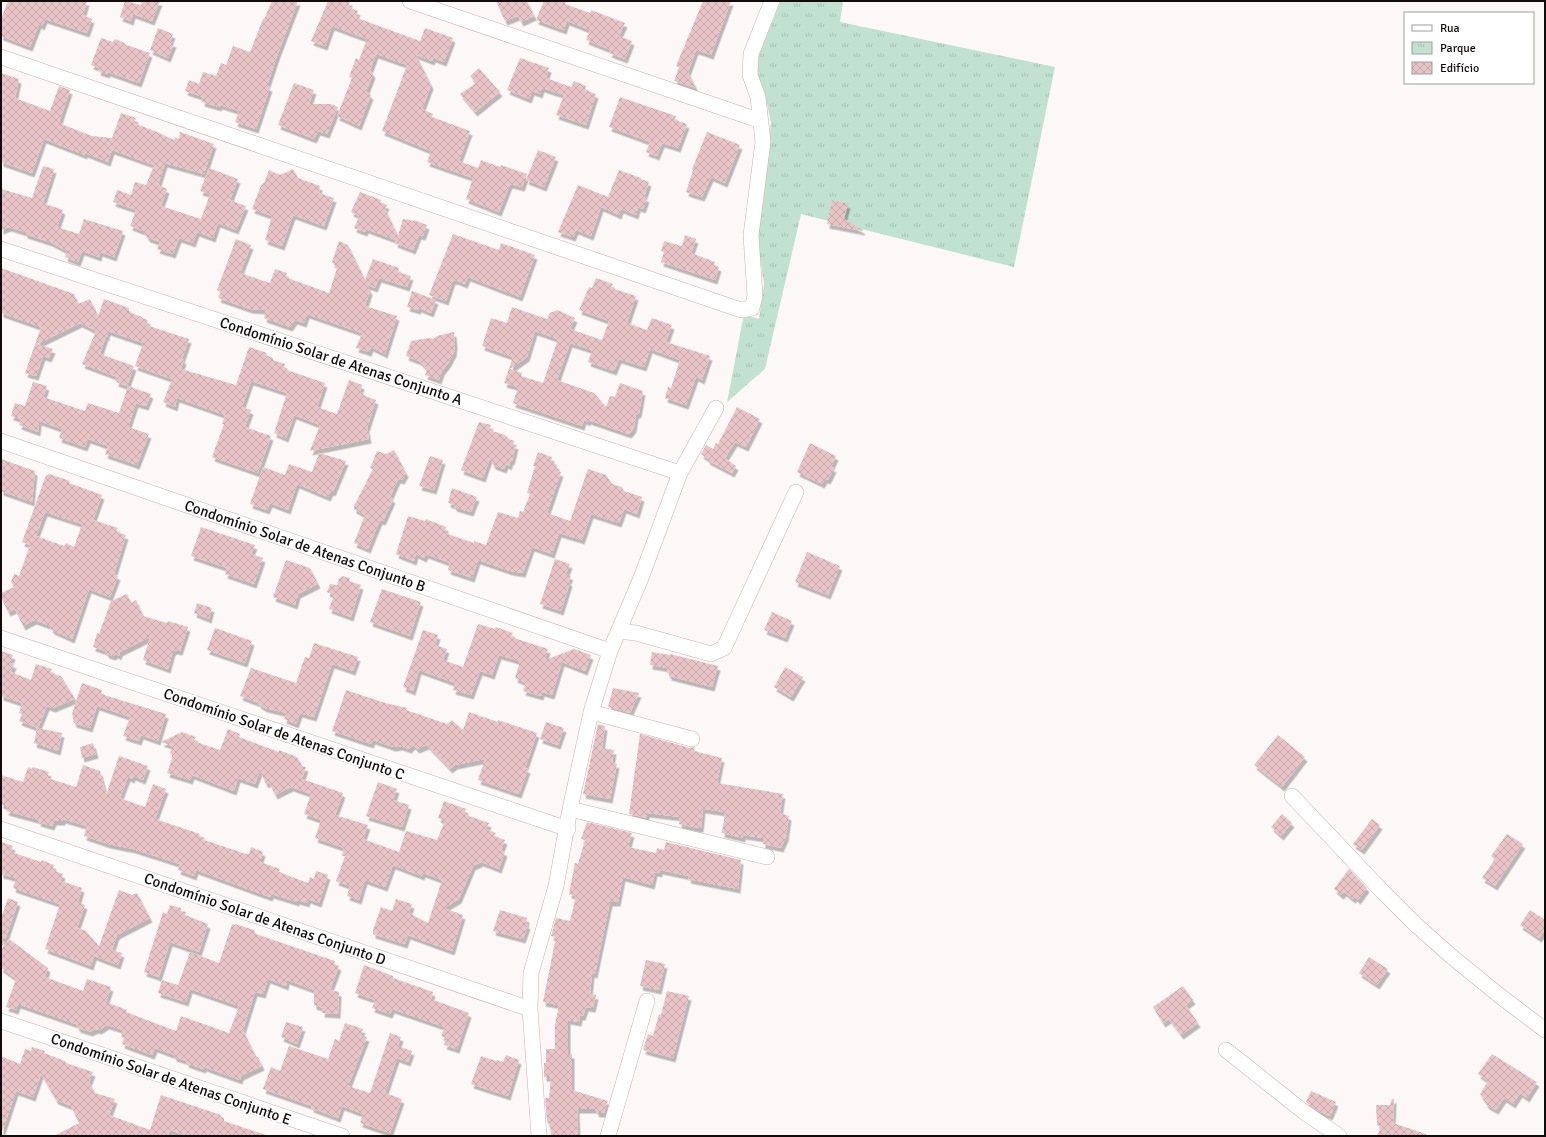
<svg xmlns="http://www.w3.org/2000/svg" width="1546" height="1137" font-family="Signika,sans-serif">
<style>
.park{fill:url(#park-tufts)}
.building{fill:url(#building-cross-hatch);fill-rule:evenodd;filter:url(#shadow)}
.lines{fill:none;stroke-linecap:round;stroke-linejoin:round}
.street-casing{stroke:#c7b0b1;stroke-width:16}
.street{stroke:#fff;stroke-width:15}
.labels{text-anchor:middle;stroke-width:3.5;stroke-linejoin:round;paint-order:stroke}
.street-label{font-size:15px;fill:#120b0b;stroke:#fff}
</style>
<defs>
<pattern id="park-tufts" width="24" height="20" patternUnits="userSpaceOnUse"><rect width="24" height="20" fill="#c1e1d1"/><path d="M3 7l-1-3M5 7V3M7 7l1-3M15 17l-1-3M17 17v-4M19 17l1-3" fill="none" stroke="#a5c0b2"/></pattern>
<pattern id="building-cross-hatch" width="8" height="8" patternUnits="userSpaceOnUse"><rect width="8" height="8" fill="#eac5c7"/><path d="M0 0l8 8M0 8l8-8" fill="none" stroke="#c8a8aa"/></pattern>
<filter id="shadow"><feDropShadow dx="2.5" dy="4.5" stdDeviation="0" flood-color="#0004"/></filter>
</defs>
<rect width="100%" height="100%" fill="#fdf8f8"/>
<path class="park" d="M781,1H843L840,22L1055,67L1014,267L801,214L765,369L727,402L744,314L759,319L764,284L759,250L758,239L771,123L766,99L757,74L759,55Z"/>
<path class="building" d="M8,1H87L83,15L92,19L87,33L45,19L42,26L39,24L30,47L1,36V19Z
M125,1L141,5L142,1H160L152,21L133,14L131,21L120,17Z
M272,1H298L278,53L267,86L270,87L256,129L235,122L239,111L220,105L219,107L202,102L203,97L185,91L189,80L199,84L203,72L216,76L221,63L226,65L233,46L250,52L263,19H264Z
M328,1H350L348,7L358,11L356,16L360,18V19L420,41L425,28L453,38L444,62L433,58L432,61L416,55L431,85L422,109L433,114L432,117L470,131L459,161L478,168L481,160L500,167L501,165L527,174L522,187L510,184L499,212L466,199L473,178L427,162L431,151L382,131L407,65L376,54L370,70L373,74L366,92L371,95L359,126L337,116L352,78L349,77L356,58L359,60L367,39L332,26L325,46L311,41Z
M496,1H527L534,16L521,22L518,16L505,21Z
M544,1H566L565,4L590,13L591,10L625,23L619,36L632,41L625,59L609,53L611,50L586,40L590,30L567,21L564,30L536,20Z
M703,1H731L711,55L696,50L688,72L696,88L674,81L679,67L676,66Z
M158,28L173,34L170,42L174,43L168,58L150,50Z
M101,38L113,42L115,39L125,43L124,44L150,53L139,83L108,72L107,74L98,71L99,68L91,65Z
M520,58L549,68L546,78L571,87L574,81L586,86L585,90L596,94L586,125L556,115L564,95L542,88L540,94L532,91L529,99L507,90Z
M479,68L500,92L475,112L460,94L476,83L470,76Z
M1,73L19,79L15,98L50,111L59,86L70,90L59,123L92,136L112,138L121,113L136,118L134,123L157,132L174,140L175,137L179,139L180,132L214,144L204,174L165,163L158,185L167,189L161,206L201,219L210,194L200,191L209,168L238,179L230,200L246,206L236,230L218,223L213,238L197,232L193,243L179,238L173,254L157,249L160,242L148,238L143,231L130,226L136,210L113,202L117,190L131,195L135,182L146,185L154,165L112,150L108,162L85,153V155L44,139L32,173L1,162Z
M294,83L314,90L309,104H331L338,107L327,134L318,131L314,139L278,125Z
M620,97L676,116L675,120L687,124L678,148L662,143L657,156L646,152L650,142L609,127Z
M707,132L740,145L725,183L711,177L702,197L686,192L693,170L692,169Z
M538,150L556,157L544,187L526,180Z
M43,166L54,169L43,203L63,210L57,227L79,234L84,219L123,231L114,257L100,252L99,257L82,251L78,262L65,257L67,251L50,242L25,234V232L9,227L1,230V189L32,198Z
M293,169L298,178L320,186L319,193L334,198L324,226L293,215L282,246L265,240L272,216L252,209L261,185L264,183L269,170L280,175Z
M619,170L641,178V179L649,182L644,197L647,198L643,209L638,207L636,215L621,209L619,215L601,207L591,236L576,230L573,237L558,232L578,185L608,197Z
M360,192L381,200L380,202L387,205L385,209L398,236L403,219L406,220L407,219L413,221L414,220L427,225L423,236L419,235L413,250L395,243L396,240L366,229L365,232L354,228L359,216L351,212Z
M832,200L848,204L844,219L863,230L862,231L827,224Z
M453,234L499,250L501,243L535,255L520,297L468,277L465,284L455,280V281L453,280L446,301L429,295Z
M685,235L696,239L691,253L715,262L714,265L719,267L715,280L661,262L664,252L661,251L664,241L682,246Z
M236,239L251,245L240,273L270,283L275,269L287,273L285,277L329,293L337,268L332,262L339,241L348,245L365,280L373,259L399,268L398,272L411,276L407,287L379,278L375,288L367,285L370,291L365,306L397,316L385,354L371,347L369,352L356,348L362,333L307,314L304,323L295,320L290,327L264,318L266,310L250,309L218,298L221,292L217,290Z
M1,268L74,294L78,304L90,299L98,316L104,299L129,308V312L142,317V318L148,320L146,325L189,339L182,359L184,360L181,369L236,385L249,347L267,353L266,355L273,358V360L285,364L284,369L325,383L317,407L337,414L349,380L362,385L360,392L363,393V395L376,400L367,428L369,439L310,451L320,425L294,415L286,438L274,433L287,393L251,381L242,407L251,410L245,427L271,436L258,473L212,457L224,424H222L225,415L177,398L175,407L163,402L172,379L135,366L143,343L108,331L107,335L108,337L106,336L100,354L134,366L127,386L116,382L117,377L82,364L96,331L80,323L37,344L53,349L49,358L43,356L36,376L25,373L41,327L1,313Z
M596,278L613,284L611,288L636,296L627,323L647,330L652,318L672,325L666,342L710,356L702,380L696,377L686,405L665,398L668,387L671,388L680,360L650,349L644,367L619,359L614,371L588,362L592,350L570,343L557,380L594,393L606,407L610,396L615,397L620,383L643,391L639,413L636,415L634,428L629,434L588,420V422L584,420L582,426L513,403L518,387L504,383L513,357L482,346L491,318L507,323L512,307L547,319L550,313L557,310L575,318L570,329L602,340L609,321L579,310L589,287L592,288ZM535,331L558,339L543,383L521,376L522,373L510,369L527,357Z
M412,291L436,300L431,313L419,308L418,310L407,307Z
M454,332L455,344L454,352L449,362L442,371L439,380L425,375L427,369L419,361L406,356L411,341L429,338L433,339L437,336Z
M33,382L47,386L43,397L85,411L88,403L119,413L128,386L151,394L146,406L136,403L128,427L149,434L137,465L105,454L108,446L88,439L85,447L59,438L62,429L39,421L38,432L19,425L21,419L11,416L15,403L25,406Z
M737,407L760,419L746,447L735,442L725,458L736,466L732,473L707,460L708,459L701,454L706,445L713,449L716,443L718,444Z
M479,422L491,425L489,430L505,435L509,439L514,441L513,444L516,445L512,461L511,460L509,466L506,464L504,469L493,465L490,458L483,478L461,470Z
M810,443L836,456L831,467L834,468L828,480L825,479L822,484L797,472Z
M394,450L406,473L402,480L398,479L390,497L393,499L383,521L380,520L368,549L354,543L365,515L354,509V506L373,469L370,468L377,451L386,454Z
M538,452L552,457L551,462L557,465L556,471L561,472L547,513L570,521L588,469L606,475L612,484L622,487L624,491L642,497L637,514L624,509L619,523L591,514L582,540L559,533L552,554L532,547L523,573L510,571L478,560L472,578L448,570L450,563L426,554L424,558L416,554L414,561L396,554L408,516L425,521L426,519L446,527L445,533L474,543V541L486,545L498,512L518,518L520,511L523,512L530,494L527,493L535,466H533Z
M319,453L346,461L333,492L331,491L328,497L297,484L288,510L270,503L267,510L250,504L263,467L285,475L289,464L312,472Z
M430,456L443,460L434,490L419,486Z
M1,459L35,471L32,502L1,491Z
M49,474L70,481L69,483L102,495L93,520L118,528L116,532L126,535L114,574L118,576L110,597L89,589L72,639L52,630V629L50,628L51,626L34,620L23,626L15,609L8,612L1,597V593L14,587L11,582L14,574L19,576L30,545L22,542L46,475H48ZM45,512L82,524L74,547L66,543L64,546L36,536Z
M452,488L477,497L471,512L454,507V505L448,503Z
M201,527L255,545L251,554L263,558L254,584L225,574L227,568L191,556Z
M807,552L840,566L828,595L795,582Z
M555,559L570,564L566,574L571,576L568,581L570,582L561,611L540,604Z
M286,560L310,568L318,584L298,594L295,605L273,597Z
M342,576L350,578L349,581L361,585L351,617L329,609L334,595L327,592L330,584L337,585L339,579Z
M382,589L421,602L410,636L370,622Z
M127,594L131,603L136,600L143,616L167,623L168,621L188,627L180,651L175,650L173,651L168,669L143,660L150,637L120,652L119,656L116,654L113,656L107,654L105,651L93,647L97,633L99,634L111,601Z
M197,603L212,608L209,619L194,613Z
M772,612L792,621L785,638L764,630Z
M478,624L495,629L496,627L513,633L511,637L548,649L545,660L574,649L591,655L585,671L562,662L552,695L542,692L541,696L523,691L526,683L515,678L520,661L499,655L492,675L480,671L471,695L453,690L455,683L419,670L413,691L403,687L423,630L438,635L435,645L447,649L443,660L463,667Z
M215,628L252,641L245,663L207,650Z
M314,643L358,657L353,671L332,664L314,717L300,713L296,724L284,719L286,713L265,708L258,704L259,703L240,696L251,668L296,683L305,657L309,658Z
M1,651L13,655L10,663L14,664L11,672L31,680L36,664L52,669L50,673L61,676L75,699L53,708L47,706L38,728L19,721L22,714L19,713L22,703L1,696Z
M652,652L670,655V654L718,666L712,687L669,676V674L667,673L668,668L650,665Z
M785,667L803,677L791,697L774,687Z
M82,683L102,690L101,694L166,714L158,741L141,735L139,741L123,736L130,717L97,706L90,728L74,723L72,714Z
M613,688L639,693L630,713L608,707Z
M346,690L385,703L407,708L406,710L447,724L452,720L463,730L469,712L498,722V720L537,733L525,768L528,769L519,794L478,780L485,759L455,765L450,769L427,745L417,749L413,745L409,749L400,746L393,747L373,740L371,744L332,731Z
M546,722L564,728L558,745L540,739Z
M598,724L605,726L602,748L614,750L612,763L617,764L610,799L583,794Z
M37,728L62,733L58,751L34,743Z
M228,729L240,734L239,737L279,752V750L297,757L302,766L306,767L302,779L343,793L335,815L368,825L363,839L399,852L406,831L437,840L445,821L438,818L444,801L466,809L464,814L489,823L486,829L496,833L494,836L505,840L501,850L505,852L499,869L481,862L473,866L459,899L444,908L463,915L452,951L408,935L405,944L373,934V930L381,907L392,911L396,899L412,904L409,913L428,923L442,880L423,873L422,876L393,865L385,887L365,880L359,900L347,896L350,886L336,881L345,856H342L344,848L315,838L321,820L304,814L311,794L291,787L275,795L269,782L266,784L260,771L255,784L238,778L234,791L192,775L190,780L167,773L171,762L172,755L170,753L172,746L161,742L182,732L196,737L193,741L220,750Z
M640,734L690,748L695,747L694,751L722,758L717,783L783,794L780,813L789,816L786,837L781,848L763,844V838L743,835V838L722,833L725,812L703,809L701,828H698L679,824L680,817L647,813V818L629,814Z
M1278,735L1305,757L1282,787L1254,765Z
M93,743L96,754L82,758L80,747Z
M119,756L148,766L143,780L133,776L132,779L128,777L120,798L145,807L153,784L166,789L155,819L200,834L199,836L205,838L204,840L246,854H249L251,847L263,852L260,862L280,869L279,872L308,883L310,877L314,879L316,871L328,875L319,903L308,899L307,903L297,900V902L271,894L270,897L196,870L194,876L178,870L180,864L133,849L108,844L84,836L87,826L63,819V821H54L52,826L38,822L39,820L6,811L8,807L1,804V775L23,782L28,767L32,769L33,767L49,772L47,778L76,787L83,765L100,771L106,795Z
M378,782L397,789L393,800L409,805L402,827L366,816Z
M1282,814L1292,823L1281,836L1271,827Z
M1372,819L1380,825L1362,850L1353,844Z
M587,822L632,833L628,847L656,853L657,848L664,850L666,842L741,860L738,889L688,879L689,876L660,870V873L655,872L652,885L623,877L618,902H610L595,974L592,973L590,994L596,995L593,1008L586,1007L583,1016H580L579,1022L568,1020V1054H572V1090L608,1101L604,1113H597L595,1109H577L578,1136H551L550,1125L547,1122L545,1098H549L551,1077H544V1063H546V1049H555V1024L559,1005L543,1002L556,937L551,936L556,918L570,921L576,896L569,894L575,863L578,864L585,840L581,839Z
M1507,834L1523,844L1495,886L1482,878L1495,859L1491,856Z
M1,842L13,846L11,852L41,862L42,860L54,865L52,870L63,874L61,881L82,888L78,902L85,905L77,928L86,931L99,946L119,890L132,895L137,893L150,918L117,935L112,950L122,953L118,965L94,956L91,966L45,949L60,904L13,888L16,878L1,874Z
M1349,869L1367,888L1358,900L1355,897L1353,899L1344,892L1341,895L1334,889Z
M8,898L18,902L3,946H1V918Z
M170,905L181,908V911L186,912L185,915L208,924L199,952L170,942L159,977L144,972L163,912L167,914Z
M500,910L527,918L526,924L528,925L523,939L493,931Z
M1530,910L1545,920V930L1539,938L1520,925Z
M232,924L235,925V924L254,930L256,934L335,961L334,964L339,966L330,990L339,992L338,1014L322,1013L323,1008L314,1005V990L287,980L286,986L268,979L263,994L255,992L243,1030L256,1057H258L262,1066L241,1076L240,1080L204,1067L203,1069L186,1063L187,1061L174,1057V1055L155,1048L152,1055L122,1044L124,1038L121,1037L123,1030L107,1025L99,1030L96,1029L90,1032L78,1028L76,1024L18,1004L16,1010L6,1007L16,979L1,968V950L9,939L48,968L45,977L83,991L87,979L111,987L106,1002L127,1010L126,1012L176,1031L181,1016L229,1033L239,1006L190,989L186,1002L158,993L162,980L178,985L190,952L219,963Z
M1369,957L1388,969L1377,985L1359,973Z
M646,960L665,964L659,990L640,986Z
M364,965L393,976V978L433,992L431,999L469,1013L457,1049L444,1045L447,1038L441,1036L445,1027L392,1009L390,1014L372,1008L375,1000L355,993Z
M1183,986L1193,1000L1186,1005L1198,1023L1181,1035L1169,1019L1163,1023L1153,1007Z
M667,991L689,996L673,1058L643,1050L648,1034L653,1036L659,1014L661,1015Z
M286,1022L303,1027L297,1044L281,1037Z
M345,1023L363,1029L360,1035L367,1037L348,1086L370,1093L390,1033L401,1037L398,1046L412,1051L408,1062L397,1058L385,1093L402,1099L390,1133L360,1123L363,1114L342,1106L338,1118L311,1108L312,1106L263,1089L271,1067L280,1071L289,1046L328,1059L335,1039L339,1041Z
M32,1047L45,1051L44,1053L65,1061L66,1063L93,1072L89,1082L95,1093L115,1099L109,1115L150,1130L161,1095L221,1115L220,1116L224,1118V1121L266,1135V1136H187L170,1130L168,1136H54L79,1123L71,1106L56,1100L41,1074L33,1097L16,1091L3,1130H1V1056L20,1064L25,1049L31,1051Z
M1492,1054L1537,1082L1527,1098L1520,1093L1513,1104L1504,1098L1496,1110L1487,1105L1480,1094L1488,1081L1478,1074Z
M506,1055L519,1060L508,1096L471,1084L481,1056L496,1061L497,1060L503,1062Z
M1311,1091L1336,1102L1330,1116L1316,1110L1306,1102Z
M1392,1099H1394L1393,1123L1426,1134V1136H1377L1381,1127L1377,1125L1376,1105H1390Z"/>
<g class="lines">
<defs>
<path id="street" d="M410,1L761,121
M1,57L741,310L752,308L755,296L751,235L763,142L758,97L750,75L751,54L772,1
M1,249L680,473
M1,441L610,651
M618,631L636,633L711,654L724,648L796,492
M1,638L568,829
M591,712L692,739
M1292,796L1382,891L1415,924L1451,956L1500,996L1545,1030
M570,809L767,857
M1,829L530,1009
M1,1021L342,1136
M1226,1050L1304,1112L1339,1136
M539,1136L530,1009L531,973L556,886L570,809L591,712L610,651L641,578L680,473L716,408
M608,1136L647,1001"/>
</defs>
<use href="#street" class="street-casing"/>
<use href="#street" class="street"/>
</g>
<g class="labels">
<g class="street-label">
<text transform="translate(341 361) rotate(18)" y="5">Condomínio Solar de Atenas Conjunto A</text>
<text transform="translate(305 546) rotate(19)" y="5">Condomínio Solar de Atenas Conjunto B</text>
<text transform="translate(284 734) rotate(19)" y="5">Condomínio Solar de Atenas Conjunto C</text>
<text transform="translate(265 919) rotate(19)" y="5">Condomínio Solar de Atenas Conjunto D</text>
<text transform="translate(171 1079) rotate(19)" y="5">Condomínio Solar de Atenas Conjunto E</text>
</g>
</g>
<rect width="1546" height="1137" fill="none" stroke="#120b0b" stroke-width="4"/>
<rect x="1404" y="12" width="130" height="72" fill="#ffffff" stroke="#a09d9d"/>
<rect x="1412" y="25" width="20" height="6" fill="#ffffff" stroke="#a09d9d"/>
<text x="1440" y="32" font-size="12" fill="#120b0b">Rua</text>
<rect x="1412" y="42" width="20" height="12" fill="url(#park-tufts)" stroke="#a09d9d"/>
<text x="1440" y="52" font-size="12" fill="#120b0b">Parque</text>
<rect x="1412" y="62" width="20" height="12" fill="url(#building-cross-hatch)" stroke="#a09d9d"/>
<text x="1440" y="72" font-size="12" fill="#120b0b">Edifício</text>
</svg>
